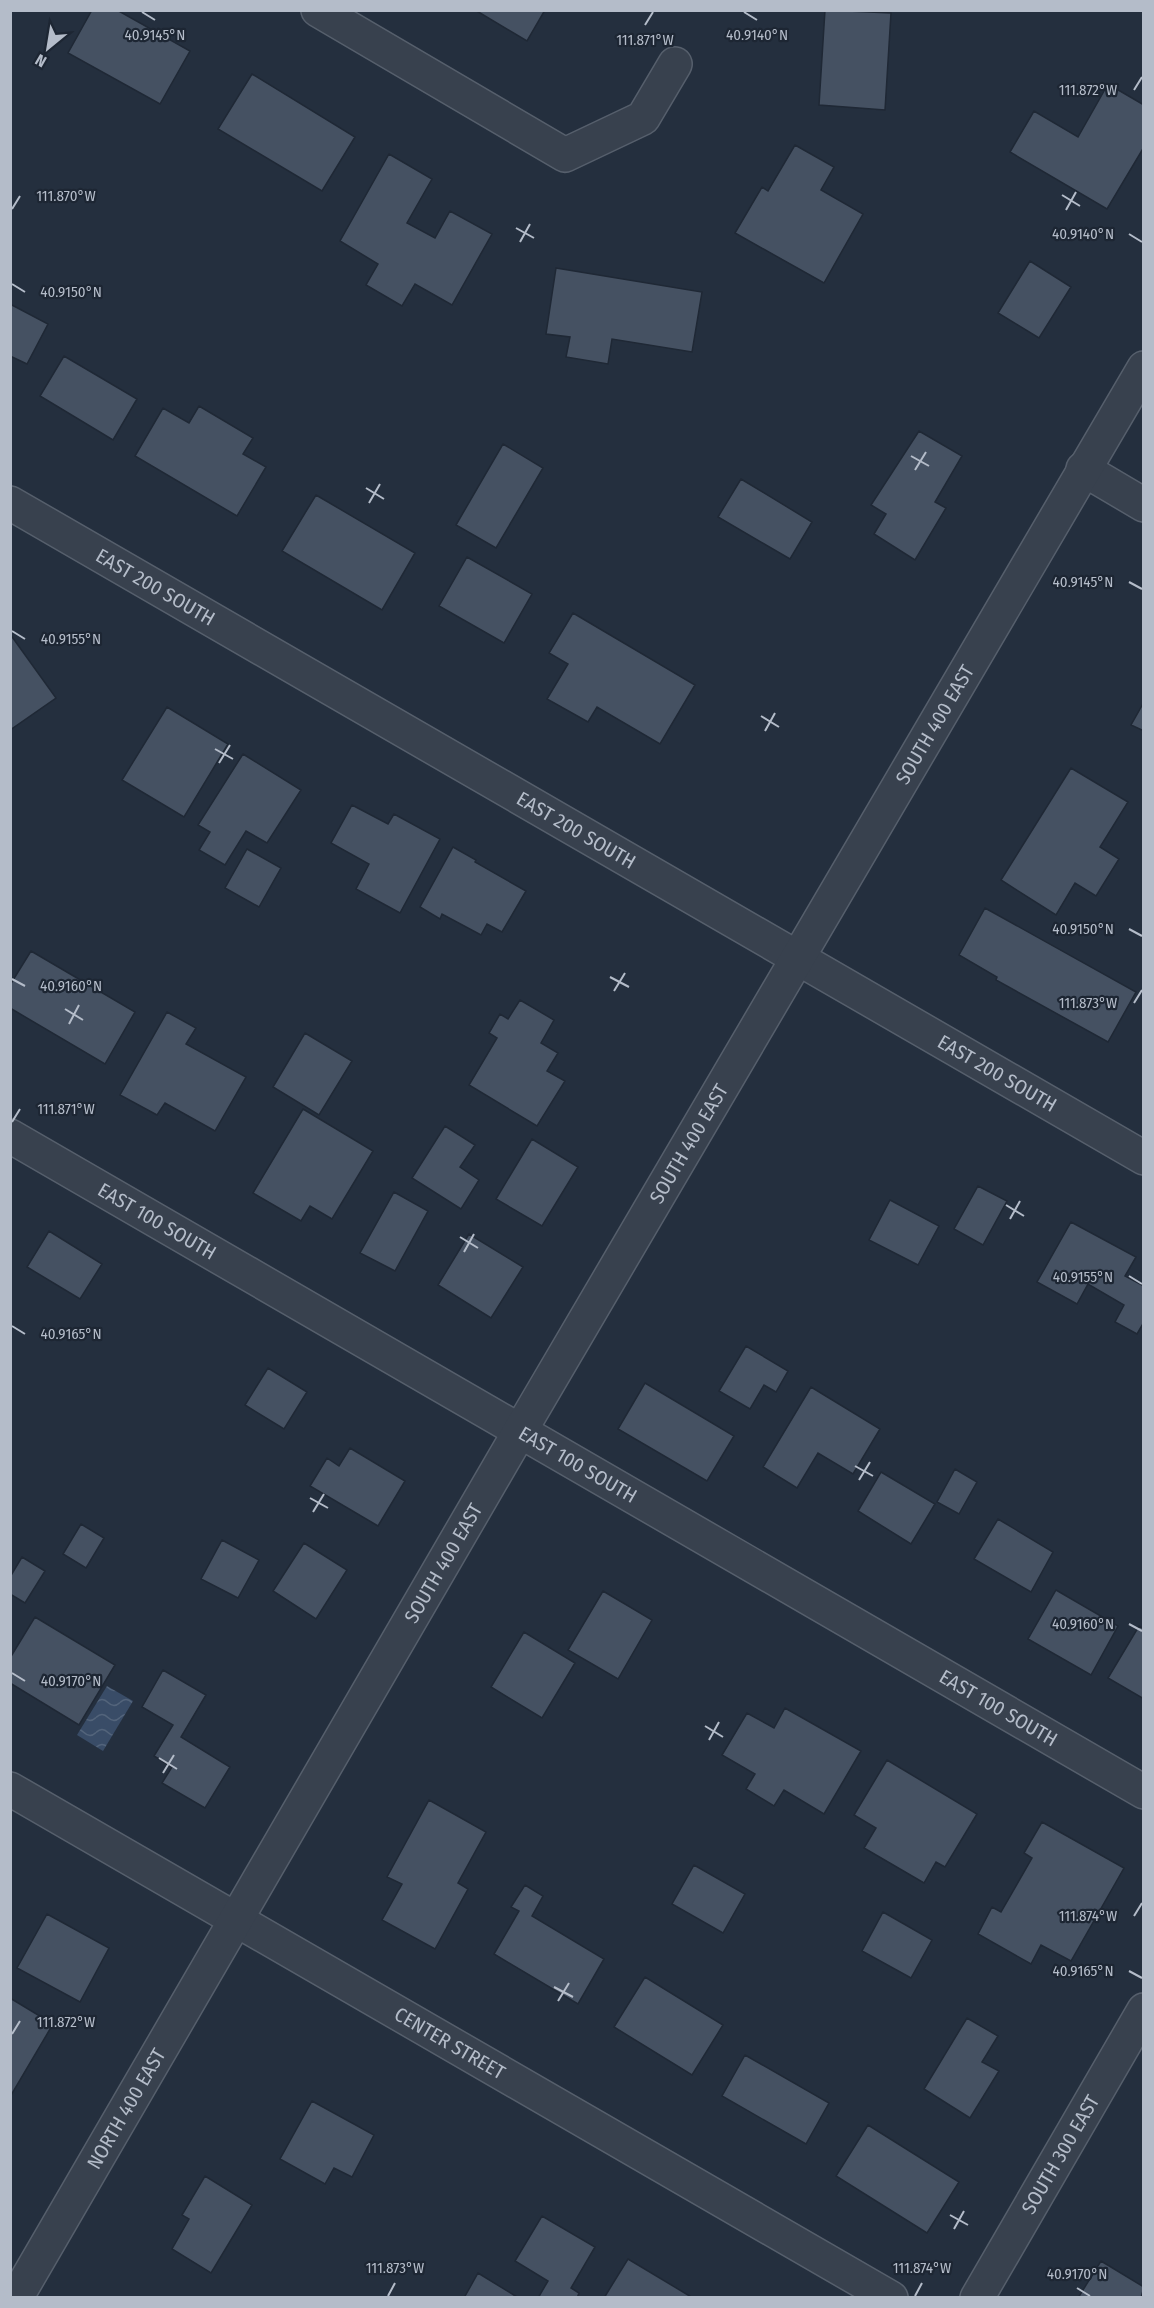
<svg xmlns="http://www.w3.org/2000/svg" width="1154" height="2308" font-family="'Fira Sans Condensed',sans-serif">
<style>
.water{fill:url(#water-waves)}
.building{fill:#455162;stroke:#1f2835;stroke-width:1.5}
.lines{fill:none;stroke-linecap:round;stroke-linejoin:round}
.minor-casing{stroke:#565f6c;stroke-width:36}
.tertiary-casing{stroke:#565f6c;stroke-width:36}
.minor{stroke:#38414e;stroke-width:33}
.tertiary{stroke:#38414e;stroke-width:33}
.ticks{fill:none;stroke:#b4bcc9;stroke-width:2}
.labels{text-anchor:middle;stroke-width:4.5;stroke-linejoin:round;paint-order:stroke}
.street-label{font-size:20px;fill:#b4bcc9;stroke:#1d2633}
.ticks-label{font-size:15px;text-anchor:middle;fill:#b4bcc9;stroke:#1d2633;stroke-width:4.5;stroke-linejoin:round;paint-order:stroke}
</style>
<defs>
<pattern id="water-waves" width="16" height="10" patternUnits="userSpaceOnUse" patternTransform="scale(1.5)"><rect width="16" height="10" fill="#394c67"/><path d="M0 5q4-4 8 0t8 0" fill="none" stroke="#53647b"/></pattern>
</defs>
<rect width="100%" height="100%" fill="#242f3e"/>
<path class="water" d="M107,1686L133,1701L103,1751L77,1735Z"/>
<path class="building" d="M92,10H117L190,51L160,104L68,53Z
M475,10H545L527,41Z
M825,10L891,13L885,110L819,105Z
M252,74L355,137L322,191L218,129Z
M1108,84L1144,105V147L1107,209L1010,152L1034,111L1078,137Z
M795,145L834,167L821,190L863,214L824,283L735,233L762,187L768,191Z
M389,154L432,179L407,223L435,238L450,211L492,234L452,305L415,284L402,306L366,285L378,264L340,241Z
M1030,261L1071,287L1039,338L998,313Z
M556,268L702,292L692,352L612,339L608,364L566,357L570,337L546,334Z
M10,304L48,324L27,364L10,356Z
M64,356L137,399L113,440L40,396Z
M199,406L253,438L243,454L266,467L237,516L135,456L163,408L189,423Z
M919,431L962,456L935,502L946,508L915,560L874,534L886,514L871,505Z
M503,444L543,468L496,548L456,525Z
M741,479L812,522L790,559L718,517Z
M316,495L415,553L382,610L282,551Z
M467,557L532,594L504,643L439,606Z
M573,613L695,685L660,744L597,707L588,722L547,699L568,664L549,653Z
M10,634L56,698L10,730Z
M1144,702V731L1131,725Z
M167,707L228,744L184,817L122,780Z
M243,754L301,790L267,843L246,831L225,865L199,850L210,832L198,825Z
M1071,768L1128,802L1100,847L1119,859L1096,896L1075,883L1056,915L1001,880Z
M352,805L388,824L394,814L440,839L400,913L356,889L369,864L331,843Z
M453,847L476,860L475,862L526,891L502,932L487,924L481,935L442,914L440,919L420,907Z
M247,849L281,868L259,907L225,888Z
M985,908L1136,992L1108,1042L996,980L997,977L959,955Z
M31,951L135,1012L105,1064L10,1008V985Z
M520,1000L554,1020L541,1043L558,1053L547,1071L565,1081L537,1126L469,1085L497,1038L489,1033L500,1014L508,1019Z
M167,1012L196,1028L186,1044L246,1077L215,1131L165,1103L157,1115L120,1095Z
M305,1033L352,1061L319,1115L273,1087Z
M303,1109L373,1151L332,1219L310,1206L301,1221L253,1193Z
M445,1126L475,1145L460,1167L479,1180L461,1209L412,1178Z
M532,1139L578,1167L542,1226L496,1199Z
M978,1186L1007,1201L983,1245L954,1229Z
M394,1192L428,1211L395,1271L360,1253Z
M890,1200L939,1226L918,1265L869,1240Z
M1071,1222L1136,1257L1125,1276L1144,1286V1322L1137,1334L1115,1322L1124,1305L1088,1284L1077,1304L1037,1282Z
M49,1231L102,1264L80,1299L27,1267Z
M469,1234L523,1267L491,1318L438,1285Z
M746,1346L788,1371L776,1392L764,1385L750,1409L719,1391Z
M268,1368L307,1392L284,1429L245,1405Z
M645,1383L734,1436L707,1481L618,1429Z
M811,1387L880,1429L853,1474L818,1453L797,1488L763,1467Z
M350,1448L405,1481L378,1526L310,1486L327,1458L339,1466Z
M955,1469L977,1482L959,1514L937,1502Z
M881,1472L935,1504L911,1544L858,1511Z
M998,1519L1053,1552L1031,1592L974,1559Z
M81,1524L104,1538L86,1568L63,1554Z
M222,1540L259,1560L238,1598L201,1579Z
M304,1543L347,1570L316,1619L273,1591Z
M22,1557L45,1571L25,1603L10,1594V1577Z
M1056,1590L1118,1626L1091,1675L1028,1639Z
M603,1591L652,1620L618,1679L568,1650Z
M35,1617L115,1665L79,1725L10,1683V1658Z
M1139,1626L1144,1629V1699L1108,1678Z
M524,1632L575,1663L542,1718L491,1687Z
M163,1670L206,1695L181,1737L230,1767L205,1808L162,1783L172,1767L154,1756L173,1725L142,1707Z
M785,1708L861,1751L824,1814L784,1790L774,1806L746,1789L755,1774L722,1755L747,1713L774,1728Z
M887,1760L977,1814L945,1867L936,1862L924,1883L864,1848L876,1828L854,1815Z
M429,1800L486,1832L458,1883L468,1889L435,1949L382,1920L402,1884L387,1877Z
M1042,1822L1124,1868L1071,1961L1041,1945L1031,1964L978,1934L992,1907L1001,1912L1032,1858L1024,1853Z
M694,1865L745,1894L723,1933L672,1904Z
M525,1885L543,1896L532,1916L604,1959L578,2004L494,1954L519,1911L511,1907Z
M883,1912L932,1940L911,1978L862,1951Z
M47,1914L109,1948L80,2002L17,1968Z
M645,1977L723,2025L692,2075L614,2027Z
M10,1998L53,2024L10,2097Z
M967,2018L998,2036L982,2062L999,2071L970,2118L924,2089Z
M745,2055L829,2103L806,2144L722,2096Z
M312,2101L374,2135L352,2177L334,2168L325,2184L280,2159Z
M868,2125L959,2182L927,2233L836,2176Z
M205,2176L252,2205L211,2273L172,2249L189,2219L182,2215Z
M542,2216L595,2247L571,2288L579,2293L577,2298H538L548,2281L515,2261Z
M628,2259L693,2298H604Z
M1101,2261L1144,2287L1141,2298H1078Z
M478,2273L517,2297V2298H464Z"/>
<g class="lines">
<defs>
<g id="minor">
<path d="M318,10L565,155L643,118L675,64"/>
<path d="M1083,469L1144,505"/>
<path id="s1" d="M10,503L1144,1158"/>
<path id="s2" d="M10,1136L1144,1792"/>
<path id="s3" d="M10,1789L891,2298"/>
<path id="s4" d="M977,2298L1144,2010"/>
</g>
<g id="tertiary">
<path id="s5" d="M16,2298L520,1431L1144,368"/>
</g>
</defs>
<use href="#minor" class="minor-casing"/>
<use href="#tertiary" class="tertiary-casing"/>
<use href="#minor" class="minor"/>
<use href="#tertiary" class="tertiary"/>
</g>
<path class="ticks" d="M142,12L155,20M744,12L757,20M645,25L653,12M1134,90L1142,77M1062,195L1080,206M12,209L20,196M1066,210L1076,192M516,228L534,238M1129,234L1142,242M520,242L530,224M12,284L25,292M911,456L929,466M915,470L926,452M366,488L384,499M369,503L380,484M1129,582L1142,589M12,631L25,639M761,716L779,727M765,731L775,713M215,749L233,759M219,763L230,745M1129,929L1142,936M610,977L629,987M12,979L25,986M614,991L625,973M1134,1003L1142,990M65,1009L83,1020M69,1024L79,1005M12,1122L20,1109M1006,1205L1024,1216M1010,1219L1020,1201M460,1237L478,1248M464,1252L474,1234M1129,1276L1142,1284M12,1326L25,1334M855,1466L873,1476M859,1480L870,1462M310,1498L328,1508M313,1512L324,1494M1129,1624L1142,1631M12,1673L25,1681M705,1726L723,1737M709,1740L719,1722M159,1758L177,1769M163,1773L174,1755M1134,1916L1142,1903M1129,1971L1142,1978M554,1987L573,1997M558,2001L569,1983M12,2034L20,2021M950,2215L968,2225M954,2229L964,2211M1077,2288L1090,2296M388,2296L395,2283M915,2296L922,2283"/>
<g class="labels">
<g class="street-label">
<text dy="7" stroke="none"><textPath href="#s1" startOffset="168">EAST 200 SOUTH</textPath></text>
<text dy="7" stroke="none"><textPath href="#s5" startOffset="1822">SOUTH 400 EAST</textPath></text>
<text dy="7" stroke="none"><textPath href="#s1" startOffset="654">EAST 200 SOUTH</textPath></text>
<text dy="7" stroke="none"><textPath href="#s1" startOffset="1140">EAST 200 SOUTH</textPath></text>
<text dy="7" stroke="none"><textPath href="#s5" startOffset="1336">SOUTH 400 EAST</textPath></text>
<text dy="7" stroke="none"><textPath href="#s2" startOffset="170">EAST 100 SOUTH</textPath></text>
<text dy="7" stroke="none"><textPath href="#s2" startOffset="656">EAST 100 SOUTH</textPath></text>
<text dy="7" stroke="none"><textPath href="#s5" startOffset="850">SOUTH 400 EAST</textPath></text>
<text dy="7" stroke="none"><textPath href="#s2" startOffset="1142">EAST 100 SOUTH</textPath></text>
<text dy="7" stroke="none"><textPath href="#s3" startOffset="508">CENTER STREET</textPath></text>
<text dy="7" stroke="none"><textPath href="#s5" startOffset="219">NORTH 400 EAST</textPath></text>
<text dy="7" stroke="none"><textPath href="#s4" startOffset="166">SOUTH 300 EAST</textPath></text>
</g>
</g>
<g class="ticks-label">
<text x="155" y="40">40.9145°N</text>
<text x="757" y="40">40.9140°N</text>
<text x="645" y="45">111.871°W</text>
<text x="1088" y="95">111.872°W</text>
<text x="66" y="201">111.870°W</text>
<text x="1083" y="239">40.9140°N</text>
<text x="71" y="297">40.9150°N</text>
<text x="1083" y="587">40.9145°N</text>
<text x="71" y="644">40.9155°N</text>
<text x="1083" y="934">40.9150°N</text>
<text x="71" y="991">40.9160°N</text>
<text x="1088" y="1008">111.873°W</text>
<text x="66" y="1114">111.871°W</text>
<text x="1083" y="1282">40.9155°N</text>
<text x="71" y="1339">40.9165°N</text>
<text x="1083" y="1629">40.9160°N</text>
<text x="71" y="1686">40.9170°N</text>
<text x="1088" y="1921">111.874°W</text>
<text x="1083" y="1976">40.9165°N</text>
<text x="66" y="2027">111.872°W</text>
<text x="395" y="2273">111.873°W</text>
<text x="922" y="2273">111.874°W</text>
<text x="1077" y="2279">40.9170°N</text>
</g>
<rect width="1154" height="2308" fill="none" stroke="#b4bcc9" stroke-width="24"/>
<g transform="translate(48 48) rotate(210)" stroke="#1d2633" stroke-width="4.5" paint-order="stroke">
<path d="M0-4.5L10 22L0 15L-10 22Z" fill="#b4bcc9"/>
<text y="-9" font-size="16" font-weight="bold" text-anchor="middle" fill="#b4bcc9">N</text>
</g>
</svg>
